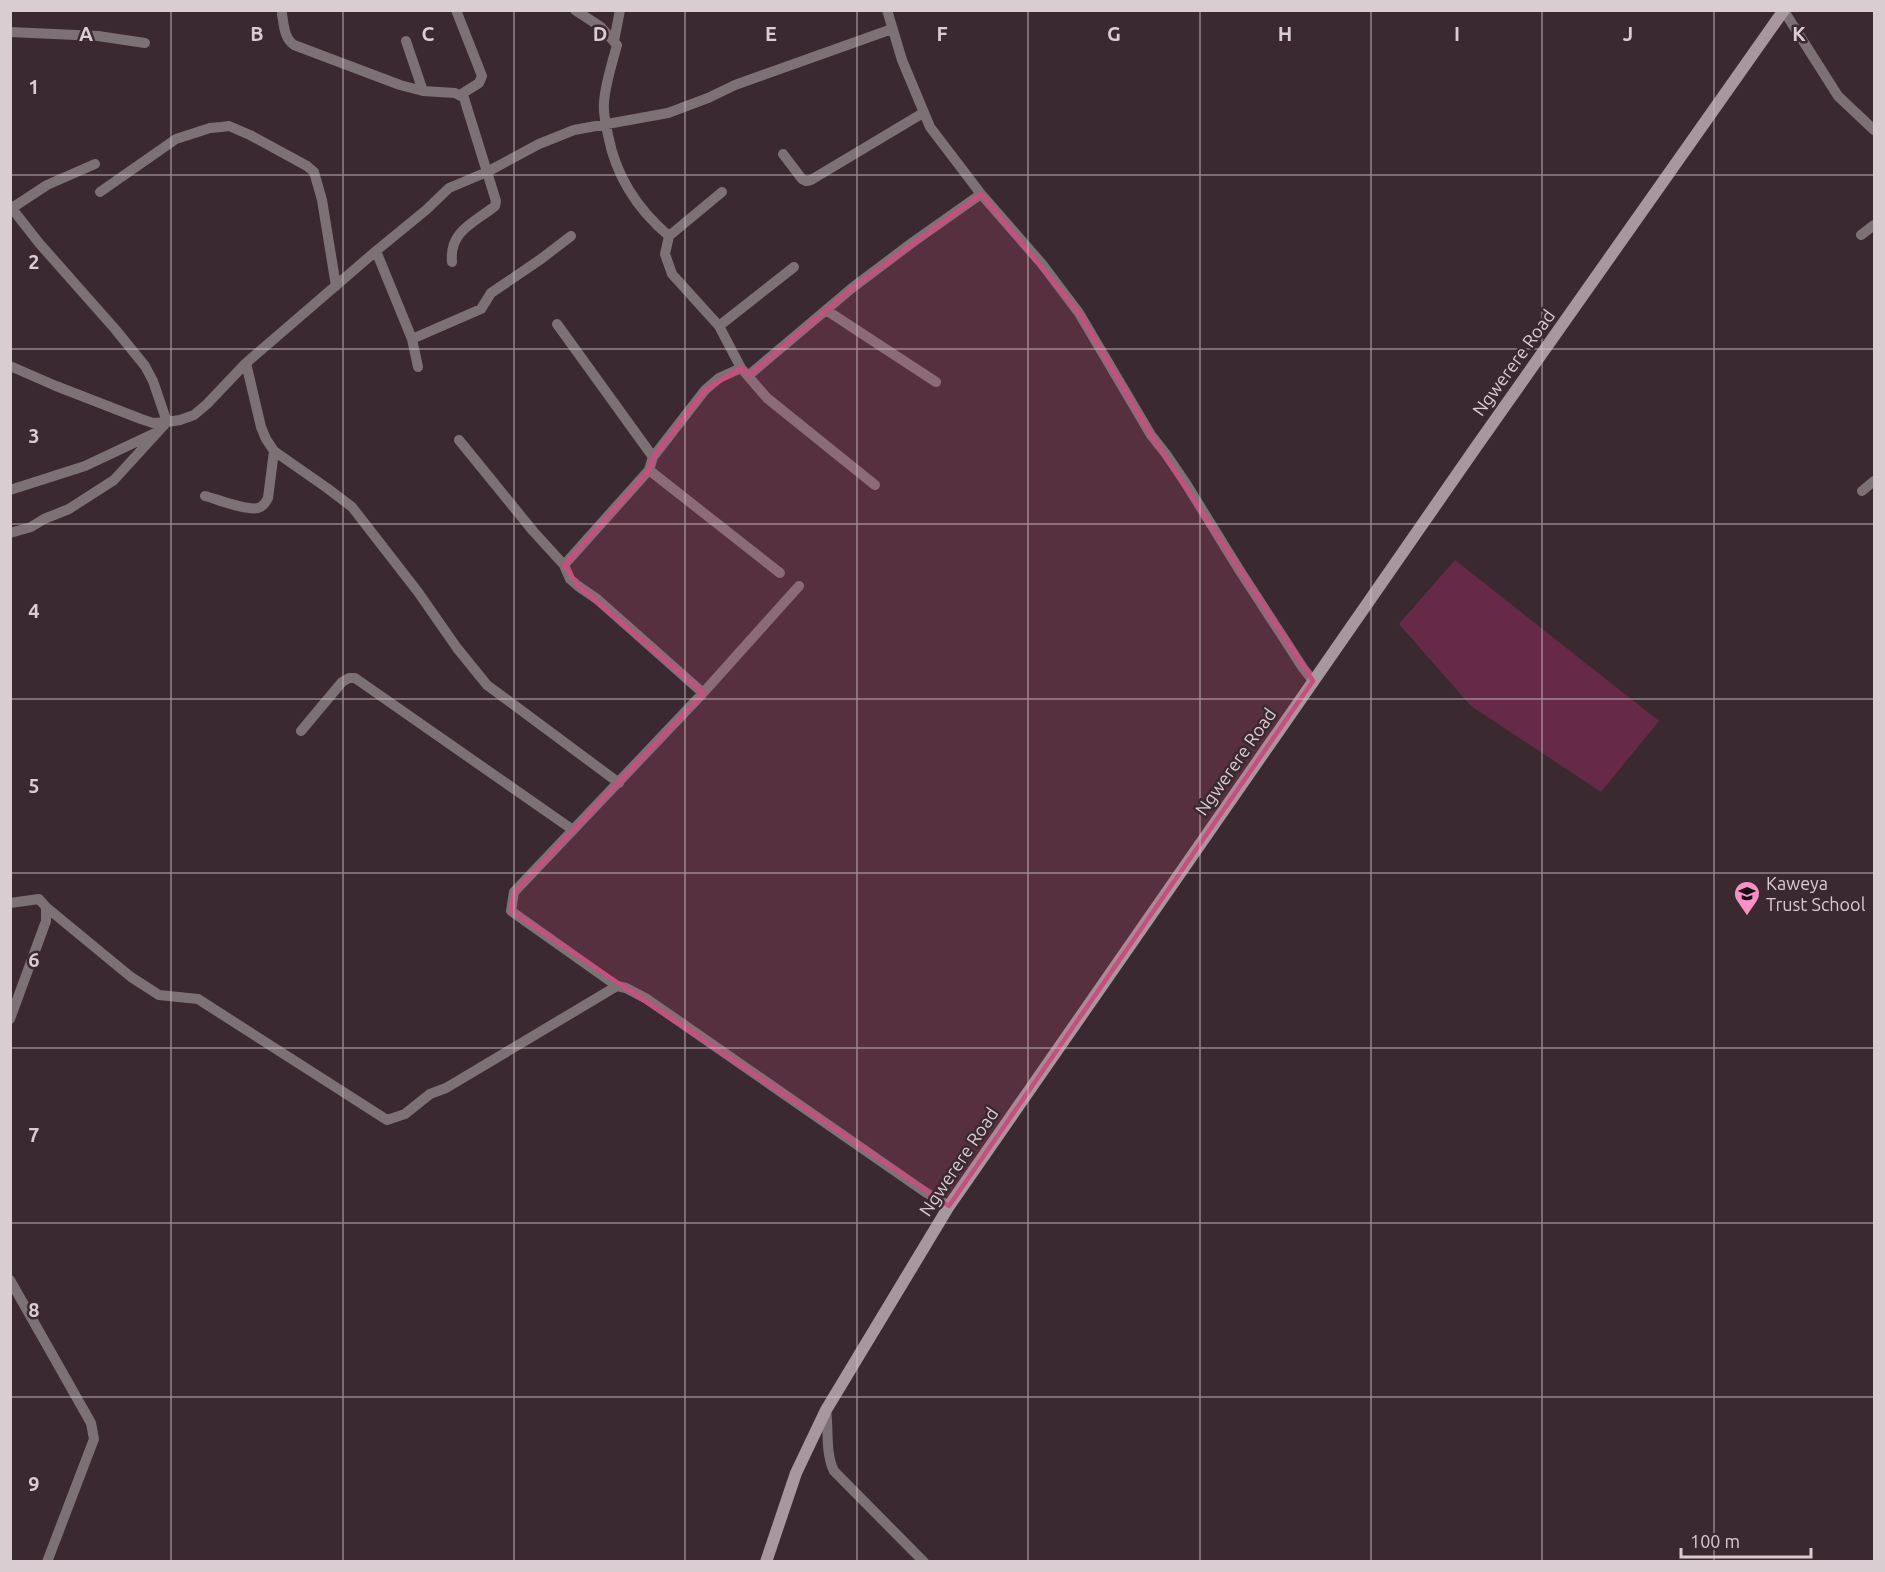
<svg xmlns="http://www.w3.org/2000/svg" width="1885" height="1572" font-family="Ubuntu,sans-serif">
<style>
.green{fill:#662948}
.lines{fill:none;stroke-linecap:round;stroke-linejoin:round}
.street{stroke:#7c7276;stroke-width:10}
.secondary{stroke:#a7979e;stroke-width:12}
.marked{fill:#c94e7f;fill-opacity:0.2;stroke:#c94e7f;stroke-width:4.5;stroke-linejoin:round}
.grid{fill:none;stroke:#d9cdd2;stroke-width:1.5;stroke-opacity:0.55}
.labels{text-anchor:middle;stroke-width:5;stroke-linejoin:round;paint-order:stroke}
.street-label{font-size:18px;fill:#d9cdd2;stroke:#3b2931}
.poi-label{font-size:18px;fill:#d9cdd2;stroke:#3b2931;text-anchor:start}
.grid-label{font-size:20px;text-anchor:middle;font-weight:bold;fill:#d9cdd2;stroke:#3b2931;stroke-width:5;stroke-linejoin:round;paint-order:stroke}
</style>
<rect width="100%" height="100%" fill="#3b2931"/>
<path class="green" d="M1455,560L1659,721L1601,792L1471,706L1399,624Z"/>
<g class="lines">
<path class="street" d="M456,10L482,76L479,83L460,95
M575,10L601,27L617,45C612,64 605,84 604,103C603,114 606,125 608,135C616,177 637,209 669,236
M887,10L902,60L930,127L981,194L1042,264L1079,313L1151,435L1166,454L1185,482L1240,571L1303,668L1313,681
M1784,11L1838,96L1874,130
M282,14C284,25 284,38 294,45L400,85L423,91L455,93L464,98L496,201L495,206C474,223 449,231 452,262
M10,32L98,36L145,43
M406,41L423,91
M614,41L620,10
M783,154L802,179L806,181L811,180L923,113
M100,192L176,139L210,128L221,127L229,126L250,135L307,166L314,172L322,200L336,286
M722,192L669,236L665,254L672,274L719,326L741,368L767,398L875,485
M10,206L39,243L115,329L145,366L153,381L167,422L180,420L194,415L207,404L246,363L376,251L426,210L449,188L487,172L539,144L574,130L668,113L708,98L735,85L892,29
M12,208L47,185L95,164
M1861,235L1874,225
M376,251L412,339L418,367
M826,310L936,382
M557,324L653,457
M719,326L794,267
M412,339L481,309L491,293L541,259L571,236
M246,363L261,427L266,439L274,451L327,488L352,507L418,592L457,648L487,685L619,783
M10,366L56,386L141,419L153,423L167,422
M749,375L852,288L913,242L981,194
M459,440L533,531L564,565
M649,470L780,573
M10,490L85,466L155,433
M1862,491L1874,481
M205,496C217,499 246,511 258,508C263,507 266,502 268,498L274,451
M10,533L31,527L44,519L69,509L114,480L167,422
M703,693L597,599L578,586L570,579L564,565L649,470L653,457L705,390L719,378L741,368
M301,731L342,682L349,678H355L573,830
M10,903L39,899L46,907V921L10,1019
M46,907L131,977L159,995L198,999L387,1120L405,1114L430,1094L446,1088L617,986L626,988L647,999L925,1192L949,1206
M617,986L511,911L514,892L703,693L799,586
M10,1280L91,1423L94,1439L47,1562
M826,1410C829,1430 825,1453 834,1471L924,1562"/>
<path class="secondary" d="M766,1562L796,1473L826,1410L949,1206L1476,447L1784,10"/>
</g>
<path class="marked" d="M981,194L1079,313L1151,435L1313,681L949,1206L511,911L514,892L703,693L578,586L564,565L649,470L653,457L705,390L741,368L749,375L852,288Z"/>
<path class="grid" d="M171,10V1562M343,10V1562M514,10V1562M685,10V1562M857,10V1562M1028,10V1562M1200,10V1562M1371,10V1562M1542,10V1562M1714,10V1562M10,175H1874M10,349H1874M10,524H1874M10,699H1874M10,873H1874M10,1048H1874M10,1223H1874M10,1397H1874"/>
<defs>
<symbol id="school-pin" viewBox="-11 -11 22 30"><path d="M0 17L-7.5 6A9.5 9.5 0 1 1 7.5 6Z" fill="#fc8fc3" stroke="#3b2931"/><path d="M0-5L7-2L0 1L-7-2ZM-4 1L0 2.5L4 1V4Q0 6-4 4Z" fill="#111"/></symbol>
</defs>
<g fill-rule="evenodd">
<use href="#school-pin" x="1732" y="879" width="30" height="40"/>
</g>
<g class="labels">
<g class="street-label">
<text transform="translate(1514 363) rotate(-54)" y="6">Ngwerere Road</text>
<text transform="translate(1236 762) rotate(-55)" y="6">Ngwerere Road</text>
<text transform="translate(959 1162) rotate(-56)" y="6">Ngwerere Road</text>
</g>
<g class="poi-label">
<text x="1766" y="890">Kaweya<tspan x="1766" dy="21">Trust School</tspan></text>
</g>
</g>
<g class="grid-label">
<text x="86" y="41">A</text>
<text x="257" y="41">B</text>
<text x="428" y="41">C</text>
<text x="600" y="41">D</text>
<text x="771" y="41">E</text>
<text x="942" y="41">F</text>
<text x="1114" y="41">G</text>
<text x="1285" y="41">H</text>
<text x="1457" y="41">I</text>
<text x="1628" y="41">J</text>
<text x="1799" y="41">K</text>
<text x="34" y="94">1</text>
<text x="34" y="269">2</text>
<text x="34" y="443">3</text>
<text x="34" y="618">4</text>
<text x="34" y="793">5</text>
<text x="34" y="967">6</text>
<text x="34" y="1142">7</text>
<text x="34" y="1317">8</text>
<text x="34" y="1491">9</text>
</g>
<rect width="1885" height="1572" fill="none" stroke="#d9cdd2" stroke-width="24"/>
<path d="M1681 1548v9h130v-9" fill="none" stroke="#d9cdd2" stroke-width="3"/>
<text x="1690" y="1548" font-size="18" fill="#d9cdd2" stroke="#3b2931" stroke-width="4.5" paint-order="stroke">100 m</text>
</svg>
